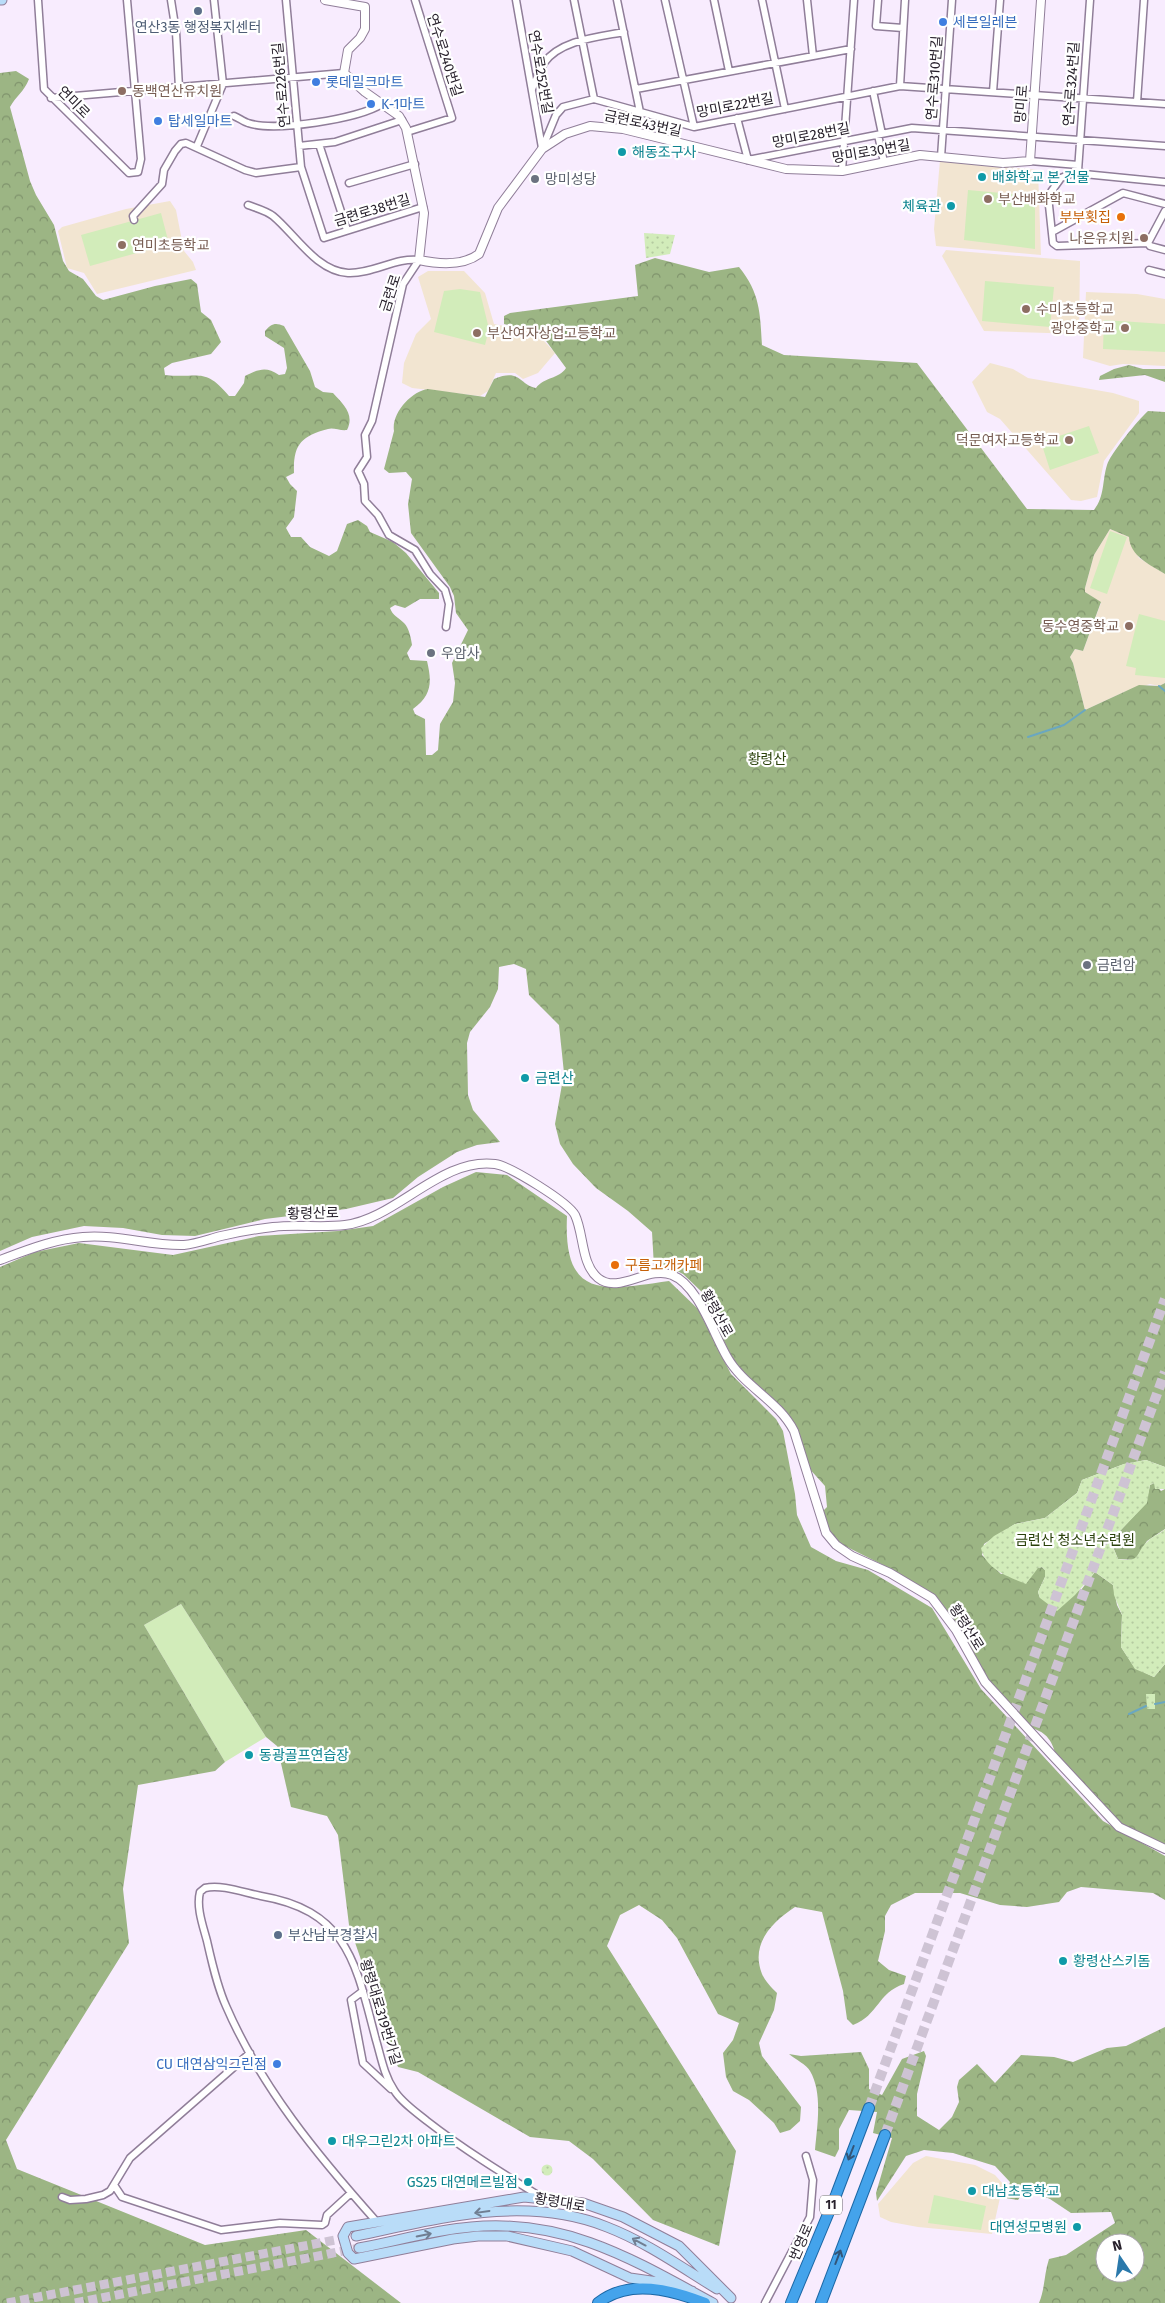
<svg xmlns="http://www.w3.org/2000/svg" width="1165" height="2303" font-family="'Fira Sans','Noto Sans KR',sans-serif">
<style>
.education{fill:#f2e5d1}
.grass{fill:#d2ecba}
.forest{fill:url(#forest-crowns);fill-rule:evenodd}
.park{fill:url(#park-dots)}
.lines{fill:none;stroke-linecap:round;stroke-linejoin:round}
.stream{stroke:#6aa7c0;stroke-width:2}
.secondary-tunnel{stroke:#cec3d4;stroke-width:9;stroke-dasharray:9 4.5;stroke-linecap:butt}
.trunk-tunnel{stroke:#cec3d4;stroke-width:10;stroke-dasharray:10 5;stroke-linecap:butt}
.minor-casing{stroke:#907e99;stroke-width:9}
.tertiary-casing{stroke:#907e99;stroke-width:10}
.secondary-casing{stroke:#907e99;stroke-width:11}
.trunk-casing{stroke:#1c67a5;stroke-width:12}
.minor{stroke:#fff;stroke-width:6}
.tertiary{stroke:#fff;stroke-width:8}
.secondary{stroke:#b9dcf8;stroke-width:9}
.trunk{stroke:#44a3eb;stroke-width:10}
.oneway{stroke:#335578}
.oneway2{stroke:#707e92}
.service-dot{fill:#5c6f8a;stroke:#fff;stroke-width:2}
.shop-dot{fill:#3f7fe0;stroke:#fff;stroke-width:2}
.education-dot{fill:#8d6e63;stroke:#fff;stroke-width:2}
.culture-dot{fill:#0f9aa8;stroke:#fff;stroke-width:2}
.worship-dot{fill:#6b7280;stroke:#fff;stroke-width:2}
.food-dot{fill:#e8710a;stroke:#fff;stroke-width:2}
.labels{text-anchor:middle;stroke-width:4.5;stroke-linejoin:round;paint-order:stroke}
.shield{fill:#fff;stroke:#68646b;stroke-width:1}
.shield-label{font-size:12px;font-weight:bold;fill:#28212c}
.shop-label{font-size:14px;fill:#366cbe;stroke:#fff;text-anchor:start}
.service-label{font-size:14px;fill:#4e5e75;stroke:#fff}
.street-label{font-size:14px;fill:#28212c;stroke:#fff}
.education-label{font-size:14px;fill:#785e54;stroke:#fff;text-anchor:start}
.culture-label{font-size:14px;fill:#0d838f;stroke:#fff;text-anchor:start}
.worship-label{font-size:14px;fill:#5b616d;stroke:#fff;text-anchor:start}
.food-label{font-size:14px;fill:#c56008;stroke:#fff;text-anchor:end}
.park-label{font-size:14px;fill:#2a410b;stroke:#fff}
</style>
<defs>
<pattern id="forest-crowns" width="20" height="18" patternUnits="userSpaceOnUse" patternTransform="scale(1.25)"><rect width="20" height="18" fill="#9cb584"/><path d="M2 6a3 3 0 1 1 6 0M12 15a3 3 0 1 1 6 0" fill="none" stroke="#7f936c"/></pattern>
<pattern id="park-dots" width="8" height="8" patternUnits="userSpaceOnUse" patternTransform="scale(1.25)"><rect width="8" height="8" fill="#d2ecba"/><path d="M2 2h.1M6 6h.1" fill="none" stroke="#b4caa0" stroke-width="1.8" stroke-linecap="round"/></pattern>
</defs>
<rect width="100%" height="100%" fill="#f8ecfe"/>
<path class="education" d="M940,160L1038,170L1041,255L936,246L934,229Z
M170,201L176,210L184,251L193,262L196,270L97,294L84,273L67,268L58,231L62,227L126,209Z
M946,250L1080,261L1079,334L984,331L942,256Z
M428,271H464L485,293L494,324L537,333L555,353L538,373L523,379L515,373H496L488,391L480,396L412,388L402,383L404,363L416,334L431,319L418,277Z
M1086,292L1137,294L1165,299V366L1123,364L1110,366L1083,358Z
M990,363L1013,369L1028,378L1113,393L1139,401V413L1104,461L1097,497L1081,501L1071,500L1000,419L987,412L972,382Z
M1110,529L1129,537L1139,558L1165,574V683L1159,686L1150,684L1124,692L1085,710L1073,663L1070,657L1075,649L1083,651L1101,603L1085,592V588L1094,555Z
M926,2156L975,2165L995,2175L1003,2184L992,2234L918,2227L891,2222L880,2217L878,2204L913,2163Z"/>
<path class="grass" d="M968,190L1035,196V249L964,240Z
M161,213L169,244L90,266L81,235Z
M985,281L1054,287L1050,327L982,321Z
M460,289L480,292L489,329L485,345L434,332L444,291Z
M1104,320L1165,324V352L1103,349Z
M1089,426L1099,453L1050,470L1041,442Z
M1110,531L1127,537L1107,594L1090,588Z
M1139,614L1165,621V678L1135,675L1136,668L1126,666Z
M181,1604L266,1737L225,1762L144,1625Z
M934,2195L986,2206L981,2230L928,2223Z"/>
<path class="forest" d="M16,71L29,79C24,92 16,96 10,107L30,181L36,195L54,225L63,261L69,271L83,279L96,296L103,300L155,286L191,279L197,284L201,312L211,320L221,342L211,354L172,363L164,368L165,375C199,379 204,366 229,396H235L244,383L245,376C259,369 266,366 279,375L285,374L287,368L284,348L265,336V331C271,324 275,322 284,326L310,371L315,387L323,392L333,393C343,404 355,414 347,430C340,431 333,427 328,429C301,436 293,445 294,473L286,477L290,484L297,491L294,517L286,528L291,537H301L310,547L329,556L337,551L347,524L358,520L367,526L370,532L393,542L406,553L439,593V599H420L405,608L395,605L390,608C393,616 398,617 404,623C409,628 411,638 412,645L407,653L410,660L427,661C432,682 432,695 413,709L415,714L425,719L426,755H432L438,750L440,724L453,702L455,683L452,663L468,630L456,613L454,596L450,587L411,533L408,504L412,479L406,472L389,473L384,469L394,431C391,413 412,391 428,389L485,397L494,379C521,368 519,385 536,388C544,377 559,379 566,368L541,334L504,324V316L510,313L638,296L635,265L655,258L709,272L739,267C760,293 760,312 762,345L784,355L917,363L1027,509L1094,510C1105,496 1102,481 1107,465C1111,453 1138,420 1148,411L1165,412V574C1150,565 1130,556 1129,537L1110,529L1094,555L1085,588V592L1101,602L1083,651L1075,649L1070,657L1073,663L1085,710L1139,685L1159,686L1165,683V1467L1146,1460L1124,1464L1082,1480L1077,1493L1045,1518L1015,1524L984,1544L982,1555L1001,1574L1042,1567L1045,1570V1577L1038,1592L1040,1598L1081,1590L1095,1572L1113,1585L1117,1605L1122,1615L1121,1647L1135,1668L1154,1677L1165,1664V1847L1121,1825L1056,1757C1053,1742 1047,1732 1031,1728L990,1683L942,1606L885,1566L839,1543L827,1528L823,1511L827,1507L825,1486L807,1466L792,1421L785,1410L742,1372L732,1358L710,1312L704,1294L683,1274L665,1265L654,1267L652,1232L628,1211L596,1188L573,1164L560,1144L555,1124L564,1073L559,1025L529,995L526,969L514,964L499,967L498,989L490,1007L470,1032L467,1043L468,1095L473,1110L500,1142L477,1145L457,1152L418,1177L393,1198L346,1209L265,1219L195,1236L162,1235L123,1228L84,1226L32,1237L0,1251V73Z
M1129,365L1143,369H1165V382L1145,375L1099,380L1100,376L1114,369Z
M476,1172L507,1175L567,1216C563,1301 605,1290 669,1281L698,1309L731,1374L776,1419L783,1431L795,1494L797,1515L811,1547L836,1561L868,1570L932,1608L981,1689L1103,1821L1165,1856V1900L1153,1893L1081,1887L1067,1892L1059,1902L1027,1907L1000,1905L960,1893H915L891,1905L885,1916V1931L878,1961L889,1970L906,1976L904,1984C877,1993 879,2015 853,2025L847,2019L843,1991L822,1912L795,1907C772,1922 750,1944 762,1974C765,1981 772,1988 777,1993L774,2010L759,2043L762,2056L801,2107L800,2121L790,2130L780,2133L774,2123L749,2100L733,2091L726,2077L723,2053L733,2040L739,2023L718,2014L677,1938L662,1920L639,1905L620,1915L607,1946L736,2151L719,2246L653,2220L593,2159L569,2141L530,2137L418,2072L398,2067L349,1925L338,1835L327,1816L291,1807L277,1746L266,1737L181,1604L144,1625L225,1762L215,1771L138,1785L123,1889L129,1943L6,2140L17,2169L205,2245L306,2230L401,2303H0V1267L35,1252L79,1243L173,1255L259,1236L338,1231L373,1226L443,1187Z
M1154,1483L1161,1491L1165,1489V1529L1147,1541L1135,1560L1118,1559L1113,1547L1119,1532L1146,1503L1150,1485Z
M1165,2027V2303H1039C1045,2289 1044,2274 1049,2259L1066,2255L1115,2223L1111,2212L1071,2213L1050,2199L1026,2189L1018,2200L1005,2198L1010,2182L995,2166L953,2153L924,2150L906,2156L877,2201L876,2193L892,2138L873,2133L877,2112L849,2110L839,2129V2149L835,2157L815,2150C817,2126 823,2093 810,2071C807,2065 795,2059 789,2054L801,2056L861,2052L869,2069V2089L882,2095L902,2059L924,2051L926,2056L917,2094V2116L939,2130L952,2117L959,2102L957,2087L959,2080L977,2064L995,2083L1021,2055L1054,2057L1073,2062L1107,2048L1126,2046ZM1105,2243H1135V2273H1105Z"/>
<path class="park" d="M644,233L675,235L670,254L646,258Z
M1146,1460L1165,1467V1489H1155L1154,1483L1150,1485L1147,1503L1119,1532L1113,1547L1118,1559C1143,1563 1134,1553 1148,1541C1153,1536 1160,1534 1165,1529V1664L1154,1677L1135,1669L1121,1647L1122,1615L1114,1595L1113,1585L1095,1572L1075,1595L1057,1611L1040,1598L1038,1592L1045,1577V1570L1042,1567L1038,1568L1026,1584C1009,1577 985,1569 981,1548L994,1536L1015,1524L1045,1518L1077,1493L1082,1480L1124,1464Z
M1146,1694H1155V1709H1147Z
M541.5 2170a5.5 5.5 0 1 1 11 0a5.5 5.5 0 1 1-11 0Z"/>
<g class="lines">
<path class="stream" d="M1159,686L1165,691
M1028,737L1064,725L1085,710
M1155,1704L1165,1702
M1129,1714L1146,1706"/>
<path class="secondary-tunnel" d="M7,2303L356,2236
M75,2303L359,2248"/>
<path class="trunk-tunnel" d="M869,2108L1165,1299
M885,2135L1165,1372"/>
<defs>
<path id="minor" d="M38,0L44,89L129,173L138,172L141,159L127,0
M171,0L176,32L179,88
M286,0L301,167
M516,0L542,148
M574,0L594,99
M617,0L640,112
M665,0L694,127
M714,0L729,71
M762,0L785,109
M807,0L813,56
M878,0L876,26L903,28
M900,86L905,0
M532,89C536,80 539,71 544,63C560,40 598,37 624,32
M636,89L851,49
M873,91L882,134
M993,92L1000,0
M51,98L344,73
M1137,102L1144,0
M234,116C239,118 244,122 248,123C275,132 358,119 382,104
M737,118L748,160L912,128L1165,146
M407,132L452,118L415,0
M878,135L884,162
M319,144L347,230
M197,146L223,84L214,0
M299,146L335,142L402,120
M542,149L556,115L563,107L594,99L694,127L900,86L1165,104
M941,157L952,0
M1030,161L1078,165
M842,171L854,0
M1078,171L1090,0
M1165,182L1084,174L1078,171L1061,178L1048,196L1053,243L1057,246L1148,243L1165,211
M349,183L415,164
M248,205C256,208 267,211 273,216C295,234 316,271 348,273C373,274 396,257 419,260L403,284L372,421L365,435L367,457L358,471L364,484L365,501L378,515L389,535L415,550L430,574L445,590L449,604L446,627
M134,220L133,216L162,184L164,170L175,151L181,144L186,143L245,170L256,173L301,167L324,238L423,207
M1052,232L1123,193L1165,204
M1148,243L1150,246L1165,250
M1149,270L1165,274
M363,1991L351,2000L363,2063L391,2089
M114,2185L122,2197L221,2230L280,2223L322,2225L325,2223L327,2215L351,2193
M62,2197L70,2200L86,2199L103,2195L110,2191L130,2158L250,2053
M376,2221C318,2156 261,2087 226,2006C217,1986 212,1963 207,1941C203,1926 196,1907 200,1892L205,1888C222,1884 245,1893 261,1896C349,1911 356,1965 376,2040C381,2057 384,2075 394,2090C401,2102 416,2112 427,2121C463,2149 502,2173 541,2197
M765,2303L810,2217L813,2180L806,2156"/>
<path id="tertiary" d="M325,0L365,7V29L360,38L348,50L344,73L365,92L399,116L406,128L424,213L419,260C438,264 463,266 479,254L498,208L542,149L565,134L590,126L623,129L786,169L842,171L920,155L1003,163L1030,161L1041,0
M0,1260C27,1250 54,1239 83,1237C117,1234 150,1246 184,1245C196,1244 209,1239 221,1236C238,1232 256,1229 273,1227C297,1224 322,1228 345,1225C396,1219 441,1157 495,1164C510,1166 568,1202 575,1215C584,1234 581,1264 598,1278C619,1295 648,1265 672,1275C698,1285 713,1333 727,1357C744,1387 778,1400 794,1431L826,1533L836,1545L852,1556L890,1573L932,1598L956,1630L985,1682L1050,1753L1119,1827L1165,1849"/>
<path id="secondary" d="M0,0H2
M356,2236C439,2219 524,2194 607,2227C646,2242 681,2267 717,2289
M359,2248C396,2241 434,2230 471,2227C566,2218 634,2260 713,2303
M692,2291L658,2282L630,2278L572,2251L507,2236H478L453,2239L354,2259L348,2253L343,2236L348,2227L524,2197L583,2203L623,2217L679,2246L731,2298"/>
<path id="trunk" d="M598,2303C629,2278 672,2290 705,2303
M791,2303L836,2195L869,2108
M821,2303L885,2135"/>
</defs>
<use href="#minor" class="minor-casing"/>
<use href="#tertiary" class="tertiary-casing"/>
<use href="#secondary" class="secondary-casing"/>
<use href="#trunk" class="trunk-casing"/>
<use href="#minor" class="minor"/>
<use href="#tertiary" class="tertiary"/>
<use href="#secondary" class="secondary"/>
<use href="#trunk" class="trunk"/>
</g>
<defs><path id="oneway-shaft" d="M-6 0H5M1.5-3L5.5 0L1.5 3" fill="none" stroke-width="1.6" stroke-linecap="round" stroke-linejoin="round" transform="scale(1.25)"/></defs>
<g class="oneway">
<use href="#oneway-shaft" transform="translate(851 2153) rotate(111)"/>
<use href="#oneway-shaft" transform="translate(838 2257) rotate(-69)"/>
</g>
<g class="oneway2">
<use href="#oneway-shaft" transform="translate(482 2212) rotate(172)"/>
<use href="#oneway-shaft" transform="translate(424 2235) rotate(-11)"/>
<use href="#oneway-shaft" transform="translate(639 2242) rotate(-152)"/>
</g>
<g class="service-dot">
<circle cx="198" cy="11" r="5"/>
<circle cx="278" cy="1935" r="5"/>
</g>
<g class="shop-dot">
<circle cx="943" cy="22" r="5"/>
<circle cx="316" cy="82" r="5"/>
<circle cx="371" cy="104" r="5"/>
<circle cx="158" cy="121" r="5"/>
<circle cx="277" cy="2064" r="5"/>
</g>
<g class="education-dot">
<circle cx="122" cy="91" r="5"/>
<circle cx="988" cy="199" r="5"/>
<circle cx="1144" cy="238" r="5"/>
<circle cx="122" cy="245" r="5"/>
<circle cx="1026" cy="309" r="5"/>
<circle cx="1125" cy="328" r="5"/>
<circle cx="477" cy="333" r="5"/>
<circle cx="1069" cy="440" r="5"/>
<circle cx="1129" cy="626" r="5"/>
</g>
<g class="culture-dot">
<circle cx="622" cy="152" r="5"/>
<circle cx="982" cy="177" r="5"/>
<circle cx="951" cy="206" r="5"/>
<circle cx="525" cy="1078" r="5"/>
<circle cx="249" cy="1755" r="5"/>
<circle cx="1063" cy="1961" r="5"/>
<circle cx="332" cy="2141" r="5"/>
<circle cx="528" cy="2182" r="5"/>
<circle cx="972" cy="2191" r="5"/>
<circle cx="1077" cy="2227" r="5"/>
</g>
<g class="worship-dot">
<circle cx="535" cy="179" r="5"/>
<circle cx="431" cy="653" r="5"/>
<circle cx="1087" cy="965" r="5"/>
</g>
<g class="food-dot">
<circle cx="1121" cy="217" r="5"/>
<circle cx="615" cy="1265" r="5"/>
</g>
<g class="labels">
<rect class="shield" x="820" y="2195.5" width="22" height="19" rx="4"/>
<g class="shield-label">
<text x="831" y="2209">11</text>
</g>
<g class="shop-label">
<text x="953" y="27">세븐일레븐</text>
<text x="326" y="87">롯데밀크마트</text>
<text x="381" y="109">K-1마트</text>
<text x="168" y="126">탑세일마트</text>
<text x="267" y="2069" text-anchor="end">CU 대연삼익그린점</text>
</g>
<g class="service-label">
<text x="198" y="32">연산3동 행정복지센터</text>
<text x="288" y="1940" text-anchor="start">부산남부경찰서</text>
</g>
<g class="street-label">
<text transform="translate(445 55) rotate(72)" y="5">연수로240번길</text>
<text transform="translate(541 72) rotate(80)" y="5">연수로252번길</text>
<text transform="translate(934 78) rotate(-86)" y="5">연수로310번길</text>
<text transform="translate(1071 84) rotate(-86)" y="5">연수로324번길</text>
<text transform="translate(281 85) rotate(-95)" y="5">연수로226번길</text>
<text transform="translate(74 102) rotate(45)" y="5">연미로</text>
<text transform="translate(1021 104) rotate(-86)" y="5">망미로</text>
<text transform="translate(735 105) rotate(-11)" y="5">망미로22번길</text>
<text transform="translate(643 123) rotate(12)" y="5">금련로43번길</text>
<text transform="translate(811 135) rotate(-11)" y="5">망미로28번길</text>
<text transform="translate(871 151) rotate(-10)" y="5">망미로30번길</text>
<text transform="translate(372 210) rotate(-17)" y="5">금련로38번길</text>
<text transform="translate(390 293) rotate(-72)" y="5">금련로</text>
<text transform="translate(313 1213) rotate(-1)" y="5">황령산로</text>
<text transform="translate(717 1313) rotate(61)" y="5">황령산로</text>
<text transform="translate(967 1627) rotate(58)" y="5">황령산로</text>
<text transform="translate(381 2012) rotate(73)" y="5">황령대로319번가길</text>
<text transform="translate(560 2202) rotate(10)" y="5">황령대로</text>
<text transform="translate(801 2242) rotate(-67)" y="5">번영로</text>
</g>
<g class="education-label">
<text x="132" y="96">동백연산유치원</text>
<text x="998" y="204">부산배화학교</text>
<text x="1134" y="243" text-anchor="end">나은유치원</text>
<text x="132" y="250">연미초등학교</text>
<text x="1036" y="314">수미초등학교</text>
<text x="1115" y="333" text-anchor="end">광안중학교</text>
<text x="487" y="338">부산여자상업고등학교</text>
<text x="1059" y="445" text-anchor="end">덕문여자고등학교</text>
<text x="1119" y="631" text-anchor="end">동수영중학교</text>
</g>
<g class="culture-label">
<text x="632" y="157">해동조구사</text>
<text x="992" y="182">배화학교 본 건물</text>
<text x="941" y="211" text-anchor="end">체육관</text>
<text x="535" y="1083">금련산</text>
<text x="259" y="1760">동광골프연습장</text>
<text x="1073" y="1966">황령산스키돔</text>
<text x="342" y="2146">대우그린2차 아파트</text>
<text x="518" y="2187" text-anchor="end">GS25 대연메르빌점</text>
<text x="982" y="2196">대남초등학교</text>
<text x="1067" y="2232" text-anchor="end">대연성모병원</text>
</g>
<g class="worship-label">
<text x="545" y="184">망미성당</text>
<text x="441" y="658">우암사</text>
<text x="1097" y="970">금련암</text>
</g>
<g class="food-label">
<text x="1111" y="222">부부횟집</text>
<text x="625" y="1270" text-anchor="start">구름고개카페</text>
</g>
<g class="park-label">
<text x="767" y="764">황령산</text>
<text x="1075" y="1545">금련산 청소년수련원</text>
</g>
</g>
<g transform="translate(1120 2258) rotate(347)"><circle r="24" fill="#ffffff" stroke="#a9a6ab"/>
<path d="M0-4L9 19L0 12L-9 19Z" fill="#2b79ab"/>
<text y="-8" font-size="14" font-weight="bold" text-anchor="middle" fill="#28212c">N</text>
</g>
</svg>
